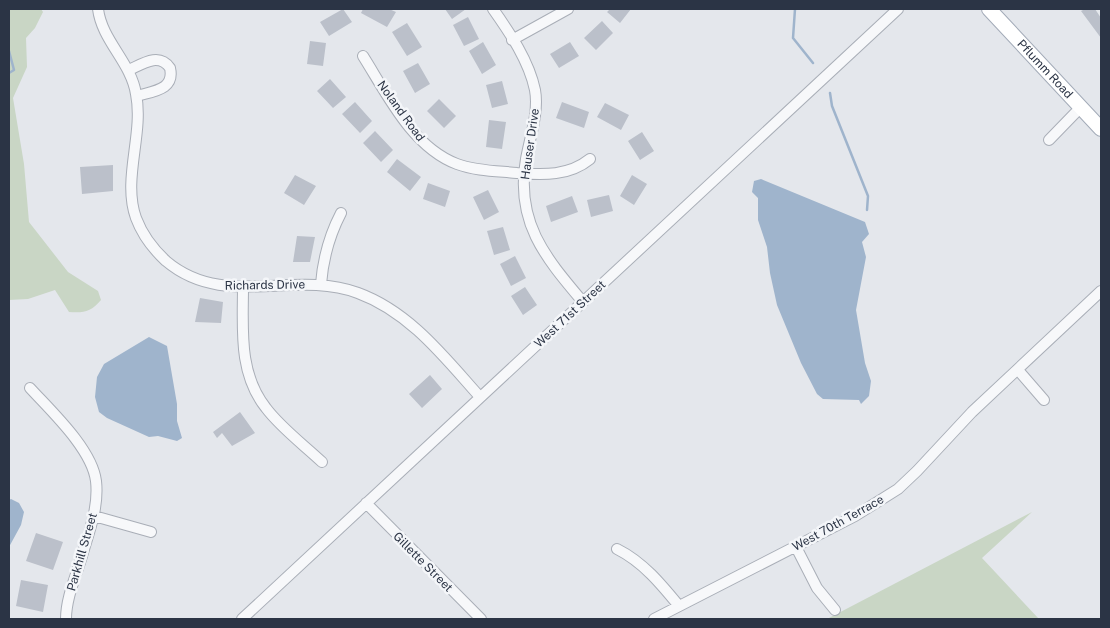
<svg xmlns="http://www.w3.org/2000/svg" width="1110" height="628" font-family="'Public Sans',sans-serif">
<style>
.green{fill:#c9d6c5}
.water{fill:#9fb4cc}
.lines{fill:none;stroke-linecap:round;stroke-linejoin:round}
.stream{stroke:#9fb4cc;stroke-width:2.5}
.building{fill:#bbc0ca}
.minor-casing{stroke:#a9aeb7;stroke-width:12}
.major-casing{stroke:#a3abb8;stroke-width:16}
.minor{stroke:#f7f8fa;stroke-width:10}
.major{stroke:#fff;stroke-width:14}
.labels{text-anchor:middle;stroke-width:5;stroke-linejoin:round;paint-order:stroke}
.street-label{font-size:12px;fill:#2b3445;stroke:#f4f6f9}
</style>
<rect width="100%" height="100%" fill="#e4e7ec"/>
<path class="green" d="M9,9H41L43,12L35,28L26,38L27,67L13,98L24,164L29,222L68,272L98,291L101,300C91,312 84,313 69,312L55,290L28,299L9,300Z
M1032,512L982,558L1039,619H827Z"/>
<path class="water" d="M761,179L865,222L869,234L862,242L866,257L856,310L865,363L871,381L869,396L861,404L859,400L823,399L817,394L801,363L777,305L770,273L767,247L758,220V198L752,192L754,181Z
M149,337L167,346L177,404V421L182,438L177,441L158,436L149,437L107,418L99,412L95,397L97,377L104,364Z
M11,499L19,503L24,512L21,525L9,547V500Z"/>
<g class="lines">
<path class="stream" d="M795,9L793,38L813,63
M9,51L14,70L9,73
M830,93L832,106L868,196L867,210"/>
</g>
<path class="building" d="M343,9L352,22L329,36L320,22Z
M363,9H389L396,12L387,27L361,13Z
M445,9H466L452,19Z
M610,9H631L620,23L607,12Z
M1085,9H1095L1101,18V38L1081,11Z
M468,17L479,39L464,46L453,25Z
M602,21L613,33L596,50L584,38Z
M407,23L422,47L407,56L392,32Z
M310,41L326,43L323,66L307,64Z
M483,42L496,65L482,74L469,51Z
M570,42L579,56L559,68L550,54Z
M418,63L430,84L415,93L403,71Z
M330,79L346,97L333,108L317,91Z
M502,81L508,104L492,108L486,85Z
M439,99L456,116L444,128L427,111Z
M355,102L372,121L360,133L342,114Z
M562,102L589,112L584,128L556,118Z
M605,103L629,115L621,130L597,117Z
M489,120L506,122L502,149L486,147Z
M375,131L393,150L381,162L363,143Z
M642,132L654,151L640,160L628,141Z
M397,159L421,177L410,191L387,172Z
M113,165V191L82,194L80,167Z
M295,175L316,186L304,205L284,193Z
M632,175L647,184L634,205L620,196Z
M428,183L450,191L445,207L423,199Z
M488,190L499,212L484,220L473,197Z
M609,195L613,211L591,217L587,200Z
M572,196L578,212L551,222L546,206Z
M503,227L510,250L494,255L487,231Z
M297,236L315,237L310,262H293Z
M515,256L526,278L511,286L500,264Z
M525,287L537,305L523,315L511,296Z
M200,298L223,302L221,323L195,322Z
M430,375L442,389L422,408L409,394Z
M240,412L255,433L232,446L222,433L217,438L213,432Z
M36,533L63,542L53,570L26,561Z
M21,580L48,585L43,612L16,606Z"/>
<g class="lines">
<defs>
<path id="minor" d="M98,9C102,41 131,62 136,94C144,134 122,179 136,218C142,234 153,249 166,261C224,310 293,269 358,293C410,312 445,358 480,397
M493,9C510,33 529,61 535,90C539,112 530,137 526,159C515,222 545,257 583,302
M512,40L568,9
M363,56C387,94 412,147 457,164C476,171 497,171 517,173C544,175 569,176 590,159
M129,70C142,64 159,52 170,68C175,90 153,91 137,96
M1049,140L1081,107
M321,284C323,259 329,236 341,213
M243,286C243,328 238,373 266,408C281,428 304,445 322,462
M1018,370L1044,400
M30,388C51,411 92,449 96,481C99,507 89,532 82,556C76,576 66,598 66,619
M366,503L481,619
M94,516L151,532
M796,547L817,588L835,610
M617,549C643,562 661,584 679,606
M242,619L898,9
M654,619L855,516L898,489L917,471L972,412L1101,291"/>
<g id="major">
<path id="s1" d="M989,9L1101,129"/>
</g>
</defs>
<use href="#minor" class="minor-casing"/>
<use href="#major" class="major-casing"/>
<use href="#minor" class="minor"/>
<use href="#major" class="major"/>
</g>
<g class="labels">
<g class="street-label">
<text dy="4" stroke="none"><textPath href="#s1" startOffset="82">Pflumm Road</textPath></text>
<text transform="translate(401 111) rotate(54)" y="4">Noland Road</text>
<text transform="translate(530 144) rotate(-82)" y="4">Hauser Drive</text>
<text transform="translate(265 285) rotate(-1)" y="4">Richards Drive</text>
<text transform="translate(570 314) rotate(-43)" y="4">West 71st Street</text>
<text transform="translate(838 523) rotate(-29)" y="4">West 70th Terrace</text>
<text transform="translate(82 552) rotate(-74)" y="4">Parkhill Street</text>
<text transform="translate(423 562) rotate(45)" y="4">Gillette Street</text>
</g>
</g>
<rect width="1110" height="628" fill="none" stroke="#2b3445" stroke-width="20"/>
</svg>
